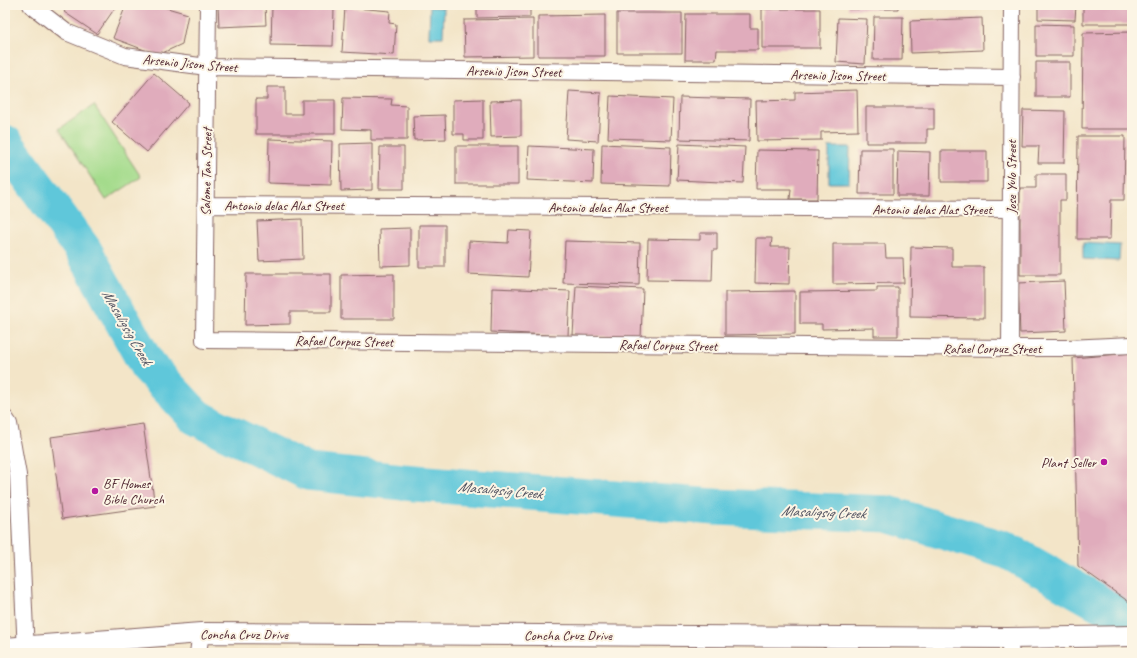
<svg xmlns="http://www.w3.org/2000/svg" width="1137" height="658" font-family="Caveat,sans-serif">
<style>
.green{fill:#a4db8c;stroke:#777d5c}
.water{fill:#5ec7da;stroke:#547382}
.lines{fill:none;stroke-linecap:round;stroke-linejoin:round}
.river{stroke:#5ec7da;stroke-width:37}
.building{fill:#e0acbc}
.minor-casing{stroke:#856462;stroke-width:18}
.tertiary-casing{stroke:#856462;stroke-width:22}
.minor{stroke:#fff;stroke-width:16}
.tertiary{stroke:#fff;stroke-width:20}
.poi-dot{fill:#b5179e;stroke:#fcf5e5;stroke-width:1.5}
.labels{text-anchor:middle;stroke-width:4;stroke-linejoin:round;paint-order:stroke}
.street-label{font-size:14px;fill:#4a1f2b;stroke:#fcf5e5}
.poi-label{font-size:14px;fill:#4a1f2b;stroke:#fcf5e5;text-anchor:end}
.water-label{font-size:15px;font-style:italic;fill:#505160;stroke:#fcf5e5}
</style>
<rect width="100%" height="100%" fill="#fcf5e5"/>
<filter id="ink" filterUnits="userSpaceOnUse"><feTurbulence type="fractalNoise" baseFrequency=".025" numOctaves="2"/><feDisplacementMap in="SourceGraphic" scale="8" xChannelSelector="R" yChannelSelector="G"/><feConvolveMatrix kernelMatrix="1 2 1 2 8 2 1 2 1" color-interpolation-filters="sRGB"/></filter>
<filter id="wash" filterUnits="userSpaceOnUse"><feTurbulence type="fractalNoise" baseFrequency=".012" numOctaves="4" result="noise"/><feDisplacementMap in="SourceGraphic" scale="16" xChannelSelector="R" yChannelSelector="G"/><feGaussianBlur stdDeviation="0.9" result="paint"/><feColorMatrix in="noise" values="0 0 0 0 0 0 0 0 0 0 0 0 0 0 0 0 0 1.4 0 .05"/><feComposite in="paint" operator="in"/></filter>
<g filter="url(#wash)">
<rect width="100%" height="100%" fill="#f3e5c8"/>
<path class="green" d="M94,105L141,177L106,200L59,129Z"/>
<path class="water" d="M430,7L444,8L443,37H429Z
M829,147H850L849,183H829Z
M1083,243L1120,245L1119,261L1083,259Z"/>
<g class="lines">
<path class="river" d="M5,143L84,251L147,365L196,417L308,472L403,482L715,507L888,514L1008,551L1128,619"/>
</g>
<g id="blocks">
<path class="building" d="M69,5H117L97,34L64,12Z
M126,5H157L188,14L182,44L158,55L113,38Z
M218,5H265L266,25L219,27Z
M477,5H530V17L477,18Z
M614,5H684V7H614Z
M848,5H898V9H848Z
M912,5H941V8H912Z
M947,5H986V8H947Z
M1038,5H1076L1075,20L1038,19Z
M1083,5H1132V24H1083Z
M272,6L334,8L333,46L271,45Z
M345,7L390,11L389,23L396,24L394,55L342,52Z
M762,9H820V48H762Z
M617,13H682V53H617Z
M686,14H750V28H758V50H717L716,60H685Z
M605,15V56H538V16Z
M874,17H903L902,60H873Z
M838,18L867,19L865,64L836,62Z
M982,18L983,50L911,53L910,21Z
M533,19V56L465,57L464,20Z
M1036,24L1074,25V56H1036Z
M1132,32V129H1082L1083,33Z
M1036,62H1070V97H1036Z
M154,73L189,103L147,152L112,122Z
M267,87H285V114H302V100H335V134H256V99H267Z
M857,90L858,131L821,132V140L757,141L756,101L795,100V92Z
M569,91L601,93L598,141L566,139Z
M610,96L673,99L671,140L608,138Z
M680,97L750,99L749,141L679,139Z
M343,98L392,99L391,105L407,106V140H371V130L342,129Z
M483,99V140H464V134H453V100Z
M521,100V136L491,137L490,101Z
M866,107H934V129H927V143H866Z
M1023,110L1065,111L1064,163H1038L1039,146H1022Z
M445,115L446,139L414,140L413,116Z
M1078,136H1125L1124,200H1111L1110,239H1077Z
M269,139L332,141L331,185L268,183Z
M372,143V190L341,191L340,144Z
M602,144L671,147L670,186L601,184Z
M679,144L745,147L743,183L677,180Z
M456,146H518V184H456Z
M529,146L594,149L593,183L527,180Z
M380,147H404V189H379Z
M860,149H893V194H859Z
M757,150L818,151L817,199H790L791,189H756Z
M898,151L930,152L929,196H897Z
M941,151H987V182H941Z
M1036,174H1066V200H1060V275H1020V188H1036Z
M302,219L303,259L259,261L257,221Z
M419,225H445V267H419Z
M410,228V265L380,266L379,229Z
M509,230L531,231L528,277L468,274L469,241L508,243Z
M700,233H717V250H713L712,281L647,280L648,239L700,240Z
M756,238H772L771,247H790L789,284L755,283Z
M565,241L640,243L639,285L563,283Z
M833,244H885L886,258H903L904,283L833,284Z
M911,247L952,248V267H984V318L910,317Z
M246,274H331V312H290V324L245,325Z
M394,274V319H341V275Z
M1064,281L1066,331L1020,333L1018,283Z
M576,286L643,289L641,338L573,335Z
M877,287H898V336H874V328L822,329V324H800V292L877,291Z
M492,288L570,291L568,336L491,332Z
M795,291V334L725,335V292Z
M1132,353V604L1078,566L1073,358Z
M143,424L155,506L62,519L51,437Z"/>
</g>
</g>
<g filter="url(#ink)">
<use href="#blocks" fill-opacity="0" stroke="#856462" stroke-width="1"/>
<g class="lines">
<defs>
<path id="minor" d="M31,5L66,32L125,56L207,67L1012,77
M208,5L204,340L1010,348H1068L1132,345
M205,205L1011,209
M1010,348L1012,5
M5,418L9,424L18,475L26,653
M1008,638L1011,653
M198,653L201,633"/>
<path id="tertiary" d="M5,648L201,633L1008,638L1132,636"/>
</defs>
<use href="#minor" class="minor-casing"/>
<use href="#tertiary" class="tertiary-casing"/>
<use href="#minor" class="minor"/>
<use href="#tertiary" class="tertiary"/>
</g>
</g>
<g class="poi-dot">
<circle cx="1104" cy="462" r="4"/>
<circle cx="95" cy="491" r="4"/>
</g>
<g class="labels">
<g class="street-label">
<text transform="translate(190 63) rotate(5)" y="5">Arsenio Jison Street</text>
<text transform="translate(514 71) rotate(1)" y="5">Arsenio Jison Street</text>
<text transform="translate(838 75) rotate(1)" y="5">Arsenio Jison Street</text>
<text transform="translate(206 172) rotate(-89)" y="5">Salome Tan Street</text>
<text transform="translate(1011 177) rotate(-90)" y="5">Jose Yulo Street</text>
<text x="284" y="210">Antonio delas Alas Street</text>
<text x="608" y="212">Antonio delas Alas Street</text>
<text x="932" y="214">Antonio delas Alas Street</text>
<text transform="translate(344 341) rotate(1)" y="5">Rafael Corpuz Street</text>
<text transform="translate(668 345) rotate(1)" y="5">Rafael Corpuz Street</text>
<text x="992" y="353">Rafael Corpuz Street</text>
<text x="244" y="639">Concha Cruz Drive</text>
<text x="568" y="640">Concha Cruz Drive</text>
</g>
<g class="poi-label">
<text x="1096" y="467">Plant Seller</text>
<text x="103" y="488" text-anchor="start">BF Homes<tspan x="103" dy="16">Bible Church</tspan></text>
</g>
<g class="water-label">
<text transform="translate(127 327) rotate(60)" y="5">Masaligsig Creek</text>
<text transform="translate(500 490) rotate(5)" y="5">Masaligsig Creek</text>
<text transform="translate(823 512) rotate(2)" y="5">Masaligsig Creek</text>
</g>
</g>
<rect width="1137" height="658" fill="none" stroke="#fcf5e5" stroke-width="20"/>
</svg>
